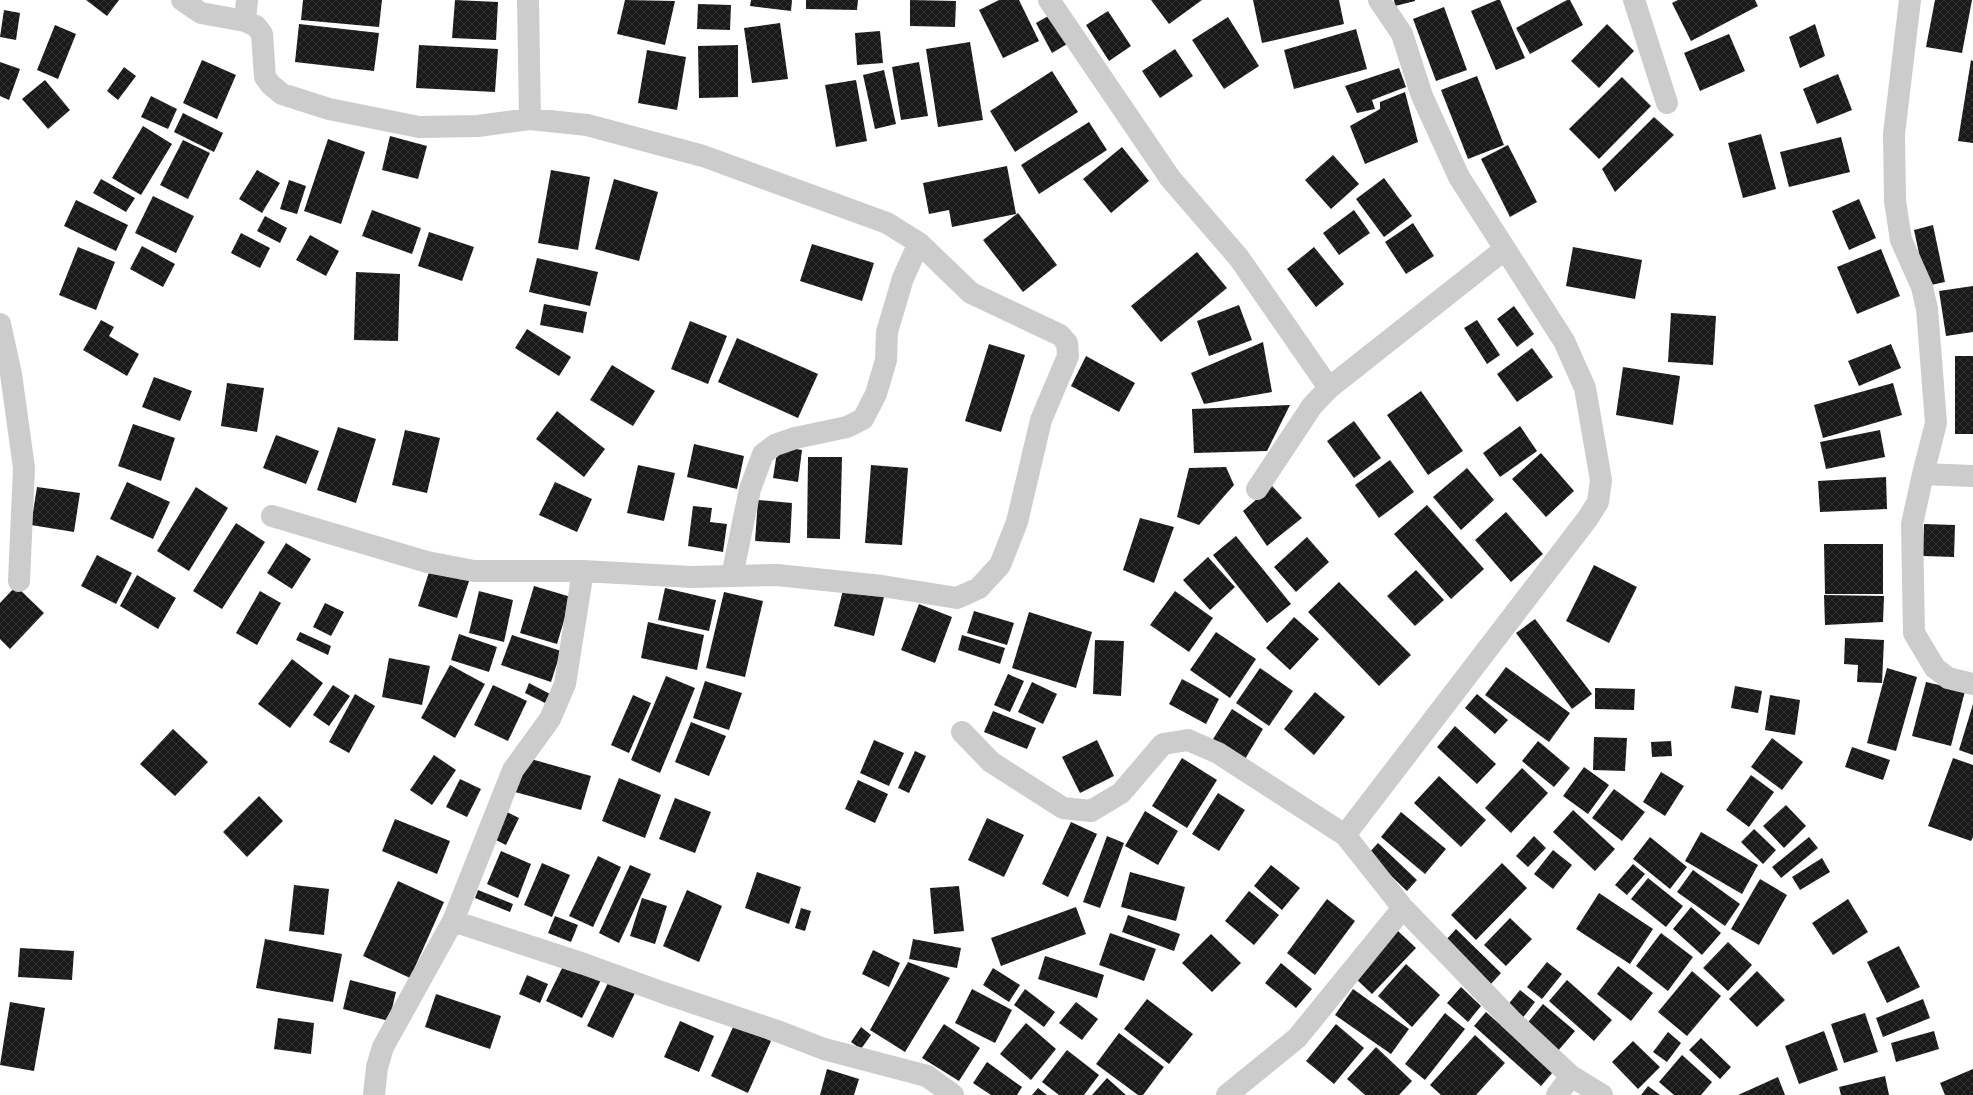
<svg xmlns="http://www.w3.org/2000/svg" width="1973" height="1095" font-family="'Asap Condensed',sans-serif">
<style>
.building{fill:url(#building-cross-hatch)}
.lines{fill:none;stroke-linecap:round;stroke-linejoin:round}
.minor{stroke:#ccc;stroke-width:22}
</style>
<defs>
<pattern id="building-cross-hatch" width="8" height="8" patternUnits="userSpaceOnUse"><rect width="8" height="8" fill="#191919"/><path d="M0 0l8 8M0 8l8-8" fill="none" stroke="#323232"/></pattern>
</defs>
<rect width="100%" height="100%" fill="#fff"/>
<path class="building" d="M86,0H119L107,16Z
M303,0H382L379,27L301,20Z
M455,0L498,2L496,40L452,38Z
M625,0L675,1L665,45L617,34Z
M751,0H792L791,11L750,6Z
M806,0H858L857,10L806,9Z
M910,0L956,1L955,27L910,26Z
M999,0H1019L1039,41L1003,58L979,10Z
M1151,0H1202L1169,24Z
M1253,0H1339L1344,24L1262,43Z
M1394,0H1415V1L1395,6Z
M1497,0H1500L1525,58L1496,70L1471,11Z
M1567,0H1570L1583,25L1530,54L1516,28Z
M1678,0H1755L1758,6L1691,41L1672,3Z
M1935,0H1972L1962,53L1926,47Z
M698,4L731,5L730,30L697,29Z
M1444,7L1467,70L1436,81L1413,19Z
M4,10L20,13L16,40L0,37Z
M1108,11L1131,46L1109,61L1086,25Z
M1050,15L1067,44L1052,53L1036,23Z
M1228,17L1259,66L1224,89L1192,40Z
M780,23L788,79L752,83L744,28Z
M299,24L379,33L374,71L295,62Z
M1607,24L1634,51L1599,88L1571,61Z
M1815,24L1825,56L1800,68L1789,37Z
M55,25L76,34L58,79L37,70Z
M1356,29L1367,69L1294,89L1284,50Z
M880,31L883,63L857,65L855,33Z
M1729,34L1745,71L1700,91L1684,53Z
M970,42L983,120L938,127L926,49Z
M419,45L498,49L495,92L416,88Z
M738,45V97L699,98L698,46Z
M1175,49L1193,76L1160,98L1142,71Z
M647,50L686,57L677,110L638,103Z
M202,60L236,75L217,119L183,103Z
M1971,60L1973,61V143L1958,141Z
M0,62L20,69L9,100L0,96Z
M919,62L928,116L901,120L892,67Z
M124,67L136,76L118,100L107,91Z
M1399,68L1406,87L1372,100L1375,109L1357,113L1345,86Z
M884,70L896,124L875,129L863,75Z
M1052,71L1078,112L1015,152L990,111Z
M1838,74L1852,110L1817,124L1803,89Z
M1477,76L1504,145L1468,159L1441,90Z
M1622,77L1651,106L1599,159L1569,129Z
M45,80L70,110L48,129L22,99Z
M856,80L867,141L836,147L825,85Z
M1405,92L1418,142L1365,164L1350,126L1380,109V102Z
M151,96L177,109L168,129L141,117Z
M183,113L223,133L214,152L174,132Z
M1654,117L1674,135L1615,192L1602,169Z
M1089,122L1107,150L1039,194L1021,165Z
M143,126L172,144L141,195L112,178Z
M1761,134L1776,189L1743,198L1728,143Z
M390,136L427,146L418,179L382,170Z
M1841,137L1850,172L1789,187L1780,152Z
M328,139L365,152L341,224L304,211Z
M183,140L210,153L188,199L160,185Z
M1508,145L1537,202L1510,217L1481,159Z
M1122,147L1149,181L1111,213L1083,179Z
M1333,155L1359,184L1331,209L1305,180Z
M1007,166L1016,214L952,227L949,210L929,214L923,183Z
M257,170L280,183L262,213L239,199Z
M551,170L590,177L578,250L538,243Z
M1384,178L1412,216L1384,237L1356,199Z
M101,179L135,198L126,212L93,193Z
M614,179L658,192L639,261L595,249Z
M289,180L306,186L297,214L280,209Z
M153,196L194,216L176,253L135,233Z
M1859,199L1876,238L1849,250L1832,211Z
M76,200L128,225L116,251L64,226Z
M372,210L421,228L412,254L362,236Z
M1354,210L1370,233L1339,255L1323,233Z
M1018,213L1057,265L1023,292L983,240Z
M265,216L287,228L280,243L257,231Z
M1413,223L1434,256L1406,274L1385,242Z
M1933,225L1945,282L1926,286L1914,230Z
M429,232L474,247L462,281L418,266Z
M241,233L270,248L260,268L231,253Z
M310,235L339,251L326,276L296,260Z
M812,244L874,263L862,301L800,281Z
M142,246L175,264L163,287L130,269Z
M78,247L115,262L96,310L59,295Z
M1314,247L1344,284L1316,307L1287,269Z
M1573,247L1642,260L1635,299L1566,286Z
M1881,249L1900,296L1857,314L1837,267Z
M1197,252L1227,288L1161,342L1131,306Z
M537,258L598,272L590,306L529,292Z
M356,272L400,274L398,341L354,340Z
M1973,286V332L1946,336L1939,291Z
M544,304L587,312L583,333L540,325Z
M1239,305L1252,340L1209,356L1197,321Z
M1514,306L1534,334L1517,347L1497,319Z
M1671,313L1716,316L1713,365L1668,362Z
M101,320L114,327L109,336L139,354L127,376L83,350Z
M1477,320L1500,355L1487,364L1464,328Z
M690,321L727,336L708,384L671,369Z
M527,329L571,357L559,376L515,348Z
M737,338L818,374L798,418L718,382Z
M1263,342L1272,392L1204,404L1191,373Z
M989,344L1025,355L1001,432L965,421Z
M1891,344L1901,368L1859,386L1848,361Z
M1532,348L1553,377L1517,402L1497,374Z
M1086,356L1135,383L1119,412L1071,386Z
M1955,356H1973V434H1955Z
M612,365L655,391L633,426L590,400Z
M1623,367L1680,376L1673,425L1616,415Z
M154,377L192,391L180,421L142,407Z
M227,383L264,388L257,432L221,426Z
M1893,383L1902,415L1823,438L1814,405Z
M1421,391L1463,451L1428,475L1387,415Z
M1290,405L1267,451L1194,453L1192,409Z
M557,411L605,449L584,477L536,439Z
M1354,421L1381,458L1354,478L1327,441Z
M133,424L175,438L161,481L118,466Z
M1520,426L1537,451L1500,477L1483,453Z
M338,427L376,439L356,503L317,490Z
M405,430L440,438L427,493L392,485Z
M1880,430L1885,457L1826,469L1820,442Z
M276,435L319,451L306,484L263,468Z
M694,444L744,456L737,489L687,477Z
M778,446L802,450L798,482L773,478Z
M1541,453L1574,491L1546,517L1512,479Z
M808,457H842L840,539L807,538Z
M1390,460L1414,492L1379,518L1355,485Z
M638,465L675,473L664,521L627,513Z
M871,465L908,468L902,545L865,543Z
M1226,467L1234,485L1199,525L1177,517L1189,468Z
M1467,468L1494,500L1461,530L1433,497Z
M1886,477L1887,509L1820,512L1818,481Z
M127,482L170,502L153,539L110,519Z
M555,482L592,499L577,532L539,515Z
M1272,486L1302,518L1267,546L1243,511Z
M37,487L80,493L74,532L31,525Z
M196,487L228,508L189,571L157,551Z
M758,500L792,503L790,543L755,541Z
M1427,505L1484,569L1451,599L1394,534Z
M693,506L712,508L710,522L727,524L723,552L688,546Z
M1506,512L1543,554L1511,582L1475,540Z
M1140,518L1174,527L1154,583L1123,570Z
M236,523L265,542L222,609L193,591Z
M1924,524L1955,525L1954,557L1923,556Z
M1236,536L1291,604L1267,623L1213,555Z
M1307,537L1329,562L1296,592L1274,567Z
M286,543L311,559L292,589L267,573Z
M1824,544H1883V594H1825Z
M97,555L132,573L116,604L81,586Z
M1208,557L1235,587L1210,610L1183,580Z
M1594,565L1637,587L1609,643L1566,621Z
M431,566L470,578L457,618L418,606Z
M1416,570L1444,600L1415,626L1387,596Z
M137,575L176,598L158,629L120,606Z
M1339,582L1411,655L1379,686L1308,612Z
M16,586L44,613L10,649L0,639V603Z
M534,586L571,597L557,644L520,633Z
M844,586L884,597L874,636L834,626Z
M665,588L716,600L709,631L658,620Z
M260,591L281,603L257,645L236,633Z
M479,591L513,600L504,642L469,633Z
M1175,591L1213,618L1189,652L1150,625Z
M724,592L763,601L745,677L706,668Z
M1824,595L1884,596L1883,622L1825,625Z
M325,603L344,612L331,636L313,627Z
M919,604L952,617L935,663L901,650Z
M974,611L1014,623L1007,645L967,633Z
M1029,612L1092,632L1076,688L1012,668Z
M1294,617L1319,639L1290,670L1266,648Z
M1535,619L1592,694L1572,709L1516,633Z
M648,622L704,635L697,670L641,658Z
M300,632L331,646L328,655L296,640Z
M1216,632L1256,659L1230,698L1190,670Z
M459,634L497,647L489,672L451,660Z
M512,635L561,651L551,682L501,665Z
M962,635L1005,648L1000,664L958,650Z
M1845,638L1884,640L1882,683L1857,682L1858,665L1844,664Z
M1095,640L1124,641L1121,696L1093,694Z
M389,658L430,666L422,705L382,697Z
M292,659L323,683L290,728L258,704Z
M450,665L485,684L455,738L421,718Z
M1506,667L1570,713L1549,742L1485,695Z
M1260,668L1293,691L1269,726L1236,703Z
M1887,668L1917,677L1896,751L1867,743Z
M1008,674L1024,681L1010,712L994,705Z
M666,676L695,688L660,773L631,760Z
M1182,679L1219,699L1206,724L1169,704Z
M705,681L742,693L729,730L693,718Z
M1032,682L1057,694L1043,724L1018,712Z
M1926,682L1965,691L1951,746L1912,736Z
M529,683L550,694L545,703L525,693Z
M333,685L350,696L329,726L313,715Z
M493,685L527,701L508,741L474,725Z
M1735,686L1762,691L1758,713L1731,708Z
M1595,688L1635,689L1634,710L1595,709Z
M1315,692L1345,717L1314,755L1284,729Z
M355,694L375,706L349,753L329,742Z
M1477,694L1508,720L1495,734L1465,708Z
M633,695L651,703L629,753L611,745Z
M1770,695L1800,700L1795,735L1765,730Z
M1973,704V755L1959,750Z
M1232,709L1263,729L1245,759L1213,739Z
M993,711L1036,728L1027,749L984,732Z
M691,722L726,736L709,776L675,762Z
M1455,726L1496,764L1477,784L1437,747Z
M173,729L208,762L175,796L140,764Z
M1594,737L1627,738L1625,771L1593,770Z
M1772,738L1803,762L1782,790L1751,767Z
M874,740L904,753L889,786L860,773Z
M1097,740L1114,776L1080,793L1062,757Z
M1538,741L1570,768L1554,787L1522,761Z
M1671,741L1672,756L1652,757L1651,742Z
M1852,747L1890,760L1883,780L1845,767Z
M915,751L926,756L909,793L898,788Z
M434,755L456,770L432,805L410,790Z
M524,757L591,776L581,810L515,792Z
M1182,758L1217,780L1187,828L1152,806Z
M1953,758L1973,765V837L1971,841L1928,826Z
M1584,767L1609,785L1588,814L1563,796Z
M1522,768L1548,793L1511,833L1485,808Z
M1661,772L1684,786L1665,816L1643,802Z
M1751,775L1774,792L1749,827L1726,810Z
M1439,776L1486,820L1461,847L1414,803Z
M619,778L661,795L645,838L602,821Z
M460,779L481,789L467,817L446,807Z
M858,780L888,794L875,823L845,809Z
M1614,789L1645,812L1622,841L1592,818Z
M1218,793L1245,810L1219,851L1192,834Z
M259,796L283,821L247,857L223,832Z
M675,798L711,812L695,853L659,839Z
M1786,805L1806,826L1784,848L1763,826Z
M1573,810L1615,849L1595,871L1553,832Z
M505,811L519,818L506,845L492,838Z
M1145,811L1178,831L1158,865L1125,846Z
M1401,812L1446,849L1425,874L1381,837Z
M987,818L1024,835L1004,877L968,860Z
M395,819L450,841L437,874L382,851Z
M1071,822L1097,834L1068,897L1042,884Z
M1754,829L1776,850L1763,864L1741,842Z
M1701,832L1758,865L1742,894L1685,861Z
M1107,836L1124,843L1100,908L1083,902Z
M1534,836L1546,848L1528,867L1516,856Z
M1650,837L1687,867L1670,889L1633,859Z
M1809,837L1818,848L1781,878L1772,867Z
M1378,843L1417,880L1407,891L1368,854Z
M1553,850L1572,865L1553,889L1534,874Z
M501,851L531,864L518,898L487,884Z
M598,856L621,867L593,927L569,916Z
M1822,858L1830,872L1800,890L1792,877Z
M542,863L570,875L552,917L524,905Z
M1502,863L1527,888L1476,940L1451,915Z
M1633,864L1645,874L1627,895L1615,885Z
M630,865L651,874L619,943L599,933Z
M1271,865L1300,888L1282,910L1254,886Z
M1693,870L1740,904L1725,926L1677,892Z
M757,872L801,887L789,924L745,908Z
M1130,872L1185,887L1176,921L1121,907Z
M1648,878L1683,906L1666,927L1631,899Z
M1760,879L1787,895L1759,945L1731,929Z
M398,881L444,902L410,978L363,956Z
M294,885L329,889L324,935L289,931Z
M959,886L964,931L934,934L930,888Z
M478,890L513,904L510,912L475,898Z
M687,890L722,906L699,962L663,946Z
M1249,891L1279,915L1254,945L1225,921Z
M1599,893L1653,929L1630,964L1576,929Z
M642,898L667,906L655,944L630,936Z
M1327,899L1355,921L1315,975L1287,953Z
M1848,899L1868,932L1833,955L1812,923Z
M1076,907L1086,934L1001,966L991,938Z
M1691,907L1721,933L1702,955L1673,929Z
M801,908L811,911L805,931L795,928Z
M1128,915L1180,934L1174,951L1122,932Z
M555,916L578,925L571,942L548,933Z
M1510,918L1532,939L1506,966L1484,945Z
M1456,929L1501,973L1490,985L1445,941Z
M1398,931L1416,948L1372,994L1354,977Z
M1110,933L1156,949L1144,981L1099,965Z
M1661,933L1693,957L1668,991L1636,966Z
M1211,934L1241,963L1212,992L1182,963Z
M265,939L342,954L333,1002L256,988Z
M913,939L961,948L957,968L909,959Z
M1728,942L1752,965L1728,991L1703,968Z
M1899,946L1920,987L1887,1003L1867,962Z
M20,948L74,951L72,980L18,977Z
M873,950L900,963L889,987L862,974Z
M1045,956L1104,975L1097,998L1038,979Z
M566,960L602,978L582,1018L546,1001Z
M908,962L950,978L905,1052L870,1030Z
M1547,962L1562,974L1542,999L1527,987Z
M1281,963L1312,989L1296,1008L1265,983Z
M1406,964L1440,995L1412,1027L1378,996Z
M1618,966L1653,993L1631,1021L1597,994Z
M993,968L1020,985L1009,1002L983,985Z
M1692,971L1721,996L1687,1036L1658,1012Z
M1757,971L1785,1000L1757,1027L1729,999Z
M527,975L548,984L540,1003L519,994Z
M350,980L396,992L389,1021L343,1009Z
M1567,980L1612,1020L1594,1041L1549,1001Z
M609,981L635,993L613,1038L587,1026Z
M1461,987L1481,1006L1468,1022L1447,1003Z
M972,989L1012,1010L995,1043L955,1023Z
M1025,989L1055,1012L1044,1027L1014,1005Z
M1353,989L1409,1029L1391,1054L1335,1015Z
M1520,990L1535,1002L1521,1020L1506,1007Z
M436,994L501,1016L490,1049L425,1027Z
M1147,999L1193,1034L1169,1064L1124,1029Z
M1923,999L1930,1018L1883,1037L1876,1018Z
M10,1002L45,1008L34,1071L0,1065Z
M1076,1002L1098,1019L1082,1040L1059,1023Z
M1543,1004L1575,1031L1557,1052L1525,1026Z
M1486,1012L1553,1072L1541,1086L1474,1026Z
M1445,1013L1465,1029L1425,1080L1405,1064Z
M1865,1013L1878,1052L1844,1063L1831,1024Z
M278,1018L314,1023L311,1054L274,1049Z
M680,1021L714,1036L699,1072L664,1057Z
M1026,1023L1056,1049L1031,1080L1000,1054Z
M944,1024L980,1048L959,1081L922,1058Z
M1336,1024L1364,1048L1334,1084L1306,1061Z
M734,1025L771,1041L748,1093L711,1076Z
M861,1027L871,1035L861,1049L851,1042Z
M1824,1031L1838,1070L1799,1084L1785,1046Z
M1934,1031L1939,1049L1896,1062L1891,1043Z
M1668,1032L1681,1043L1667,1062L1653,1052Z
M1119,1033L1164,1067L1143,1095H1138L1096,1064Z
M1475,1035L1505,1063L1476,1095H1441L1430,1085Z
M1701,1038L1731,1067L1720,1079L1689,1050Z
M1633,1041L1660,1067L1638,1089L1612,1062Z
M1376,1047L1412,1081L1399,1095H1365L1347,1079Z
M1067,1050L1099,1075L1084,1095H1059L1042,1082Z
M1682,1055L1712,1082L1701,1095H1674L1659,1082Z
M987,1062L1022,1087L1017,1095H991L973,1083Z
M827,1069L859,1079L854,1095H820Z
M1973,1069V1095H1945L1940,1083Z
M1885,1076L1889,1095H1841L1839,1087Z
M1778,1077L1785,1095H1738Z
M1107,1078L1126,1095H1092Z
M1648,1086L1660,1095H1641Z
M1038,1088L1047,1095H1032Z"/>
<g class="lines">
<path class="minor" d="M182,0L201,13L245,21L256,26L262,34L265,77L271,85L282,94L329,109L419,127L478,126L530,119L587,125L703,156L887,223L919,243L971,293L1060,335L1067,343L1068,356L1041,420L1017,522L1000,565L979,588L957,598L882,586L777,575L691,577L583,571H474L427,562L272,516
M528,0L530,119
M1049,0L1170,178L1239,258L1329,388
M1634,0L1667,103
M1910,0L1894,134L1895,201L1901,240L1922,287L1927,309L1936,423L1923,474L1912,524L1914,633L1935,668L1948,678L1973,684
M245,21L247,0
M0,324L11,374L24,468L19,581
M1923,474L1973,476
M1257,489L1312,406L1329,388L1505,249
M732,576L750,489L763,454L775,445L795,438L847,427L863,419L876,394L886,360L887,332L903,278L919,243
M962,732L991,762L1063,808L1091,811L1121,793L1163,744L1188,740L1218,753L1345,835L1403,908L1511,1020L1571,1076L1602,1095
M1345,835L1588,518L1598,502L1601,480L1585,388L1564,341L1459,177L1422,96L1402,34L1379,0
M453,921L584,964L664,993L780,1032L824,1049L927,1076L953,1095
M374,1095L377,1067L383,1047L453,921L513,770L550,719L565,684L583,571
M1227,1095L1297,1038L1403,908
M1557,1095L1571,1076"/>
</g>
</svg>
